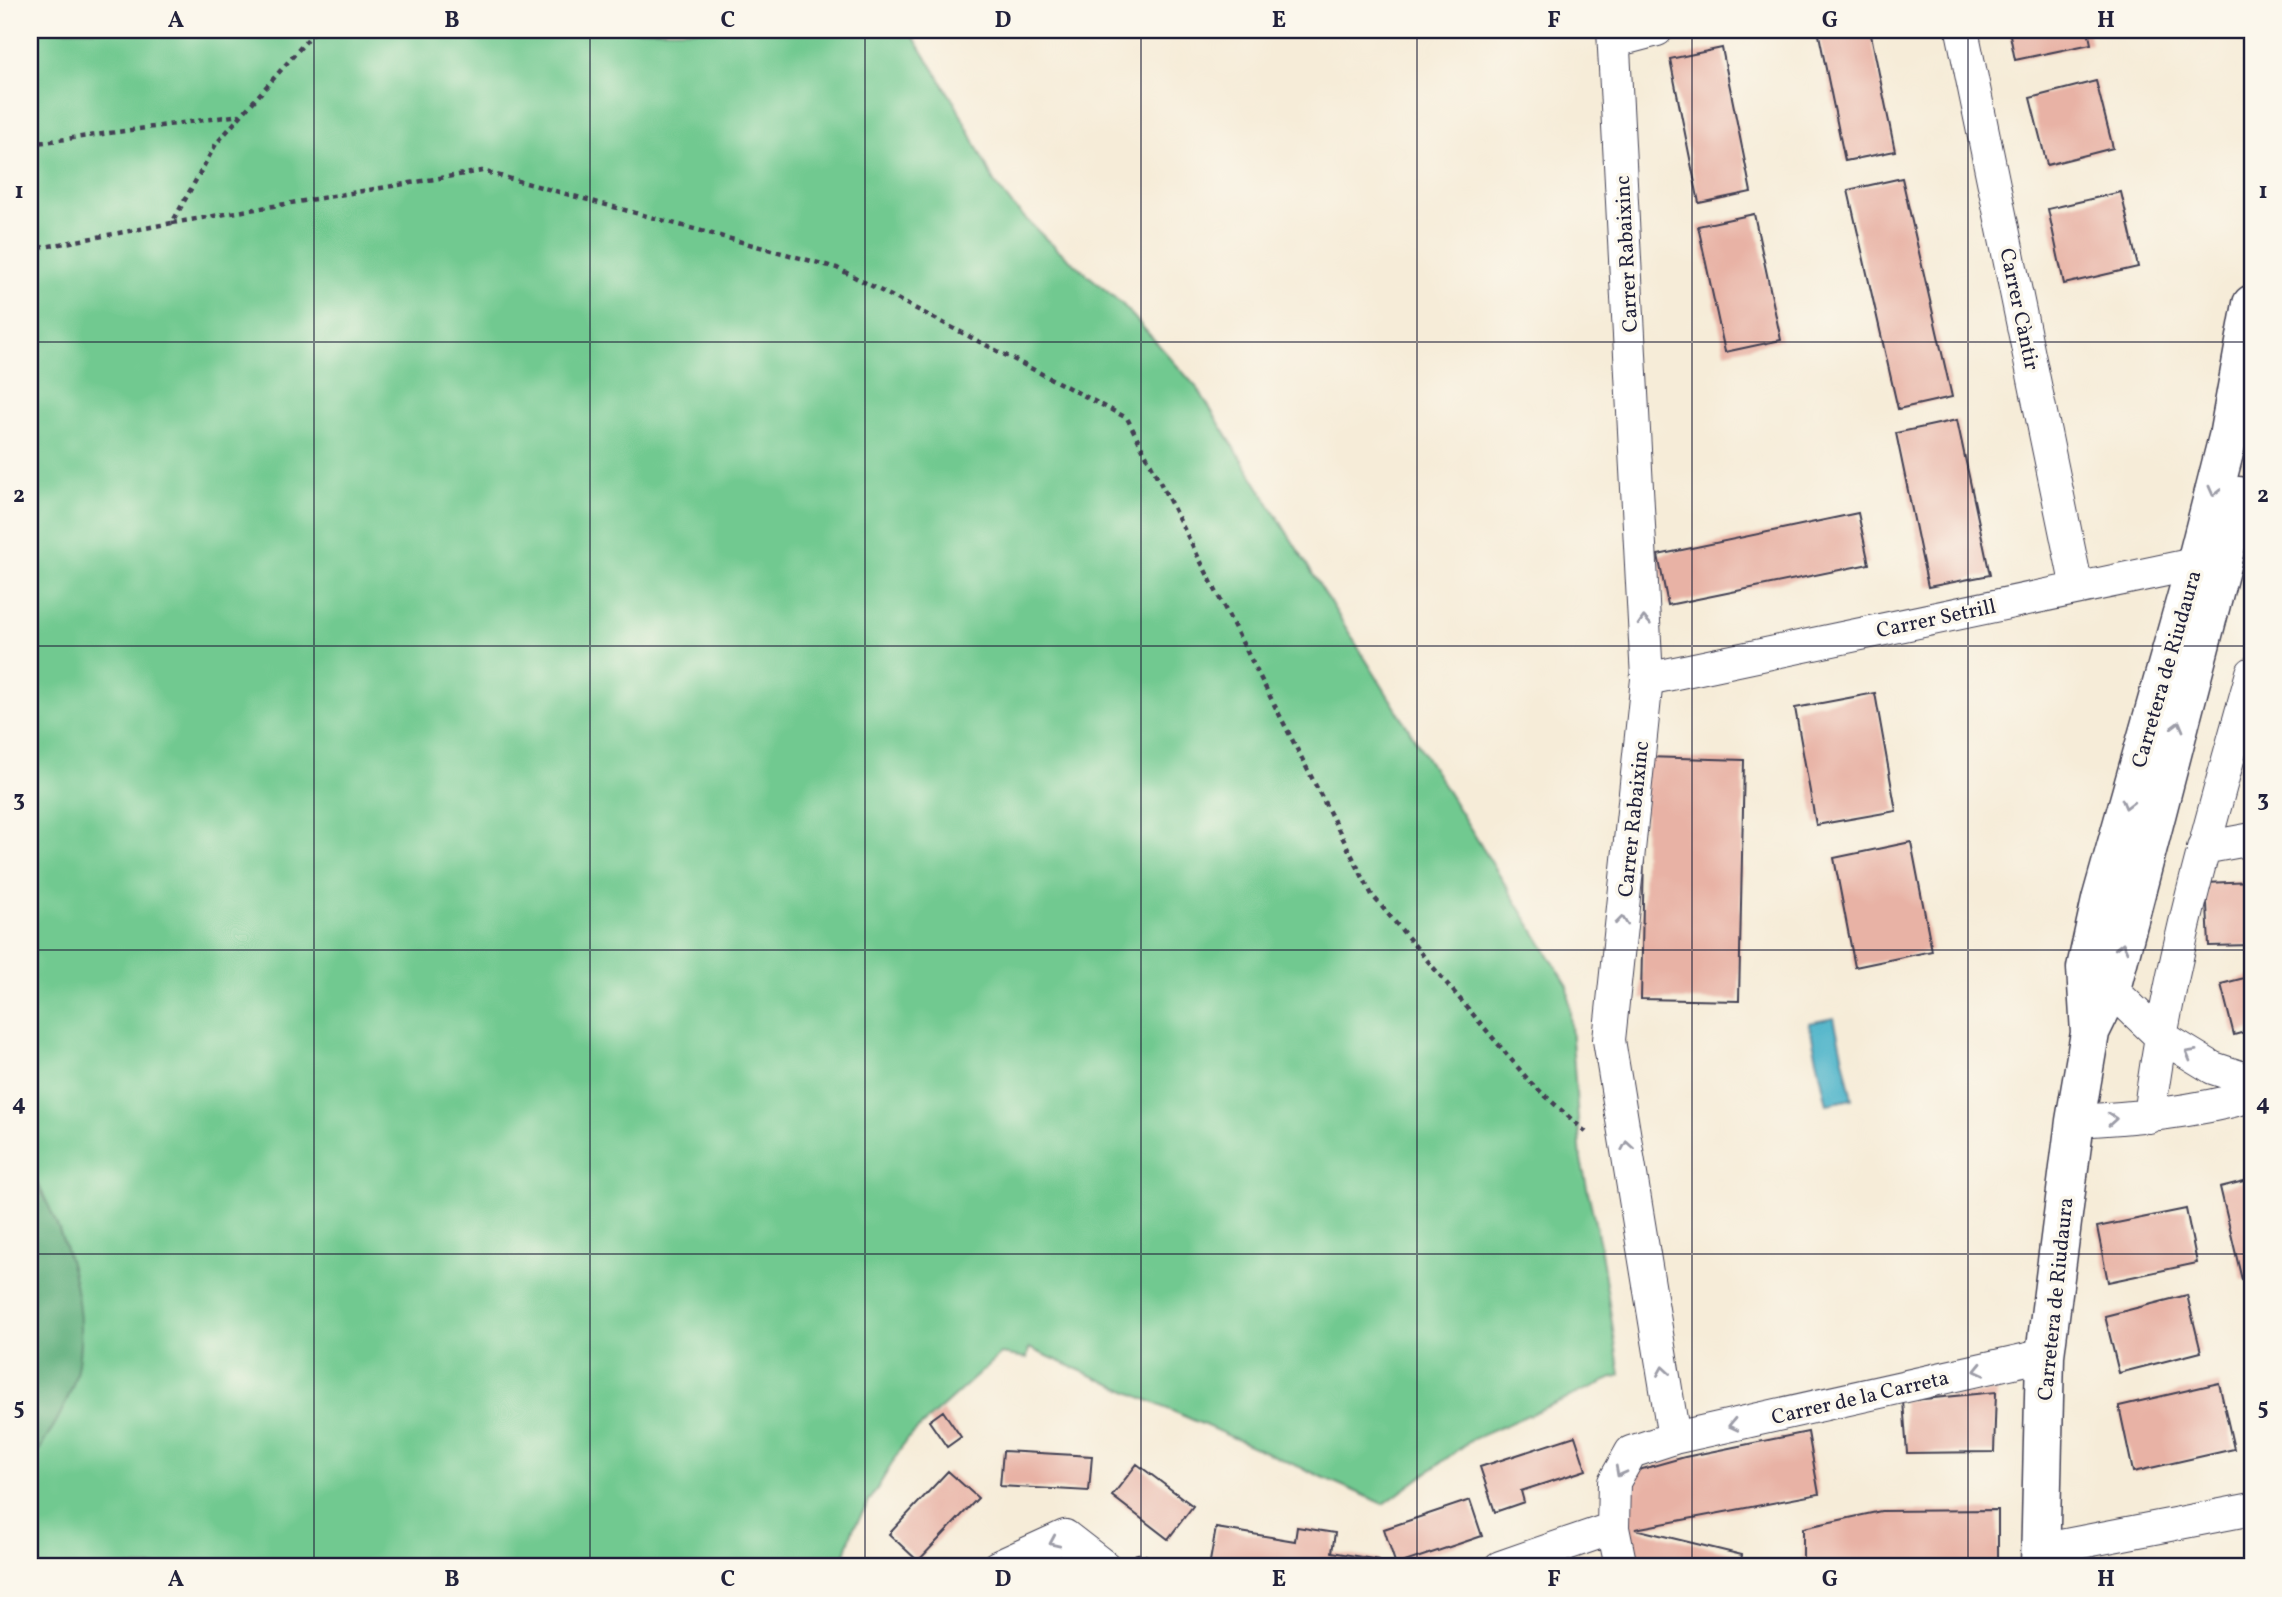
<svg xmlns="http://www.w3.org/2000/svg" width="2282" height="1597" font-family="Vollkorn,serif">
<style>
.green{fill:#71c990;stroke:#4a7666;stroke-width:2}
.forest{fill:#5cad7a;stroke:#3f685a;stroke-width:2}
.water{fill:#4bb3c9;stroke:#366a82;stroke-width:2}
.building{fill:#e8b2a5}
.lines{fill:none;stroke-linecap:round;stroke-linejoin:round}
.street-casing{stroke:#424053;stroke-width:34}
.secondary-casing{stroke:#424053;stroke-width:41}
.path{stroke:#424053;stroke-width:4.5;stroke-dasharray:5 5;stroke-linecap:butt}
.street{stroke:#fff;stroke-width:32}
.secondary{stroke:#fff;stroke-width:38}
.oneway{stroke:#9c9ca7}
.grid{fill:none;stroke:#22223b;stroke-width:2;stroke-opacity:0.55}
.labels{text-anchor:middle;stroke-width:7;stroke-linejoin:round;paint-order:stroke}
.street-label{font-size:21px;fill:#22223b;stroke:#fbf7ec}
.neatline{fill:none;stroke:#22223b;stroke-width:2.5}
.grid-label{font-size:23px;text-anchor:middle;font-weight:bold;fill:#22223b}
</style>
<rect width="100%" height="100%" fill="#fbf7ec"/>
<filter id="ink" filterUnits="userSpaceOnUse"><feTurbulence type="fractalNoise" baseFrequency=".0143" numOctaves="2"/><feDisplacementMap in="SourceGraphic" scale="14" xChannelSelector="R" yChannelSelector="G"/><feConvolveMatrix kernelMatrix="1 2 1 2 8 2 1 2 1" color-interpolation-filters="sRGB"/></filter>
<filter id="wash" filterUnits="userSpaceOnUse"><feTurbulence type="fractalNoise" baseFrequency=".00686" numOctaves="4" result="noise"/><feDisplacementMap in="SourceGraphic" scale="28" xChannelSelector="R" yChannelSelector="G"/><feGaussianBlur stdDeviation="1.57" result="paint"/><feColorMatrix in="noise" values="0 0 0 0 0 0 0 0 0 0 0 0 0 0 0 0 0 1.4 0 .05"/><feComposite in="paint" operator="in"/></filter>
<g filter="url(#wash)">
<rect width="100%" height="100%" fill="#f6ecd8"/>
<path class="green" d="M30,30H909L956,105L994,182L1012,205L1048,241L1123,305L1198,389L1568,986L1581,1160L1600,1245L1620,1375L1473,1439L1384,1504L1029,1348L1027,1358L1001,1354L906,1440L853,1529L841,1567H30Z"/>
<path class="forest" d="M30,1170C64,1229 91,1305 76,1374C68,1407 47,1437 30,1465Z"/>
<path class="water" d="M1834,1018L1852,1099L1827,1104L1809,1023Z"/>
<g id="blocks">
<path class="building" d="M1818,30H1870L1895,151L1845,161Z
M2009,30H2088L2091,44L2015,60Z
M1722,48L1751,192L1699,203L1670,59Z
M2096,81L2113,148L2047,165L2030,98Z
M1902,178L1952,397L1898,409L1848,190Z
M2121,192L2138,267L2064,284L2048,209Z
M1754,214L1781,340L1725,352L1698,226Z
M1957,420L1990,575L1928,587L1896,433Z
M1858,513L1869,564L1668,605L1658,555Z
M1875,693L1896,811L1816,825L1795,708Z
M1646,757L1744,760L1739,1001L1641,999Z
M1911,842L1932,951L1855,967L1834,858Z
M2252,881V945L2209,946L2206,883Z
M2252,976V1030L2234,1035L2221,984Z
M2252,1179V1278L2242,1280L2220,1187Z
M2186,1209L2197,1263L2108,1282L2097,1227Z
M2187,1295L2201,1352L2119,1373L2105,1316Z
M2219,1383L2234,1449L2133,1472L2119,1406Z
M1996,1392L1994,1452L1907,1453L1903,1401Z
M943,1411L961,1437L947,1447L929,1421Z
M1808,1432L1819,1494L1635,1529L1742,1555L1740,1567H1633L1627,1531L1628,1473L1685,1457Z
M1575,1436L1586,1470L1521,1491L1524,1502L1495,1512L1480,1467Z
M1003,1451L1092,1456L1089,1491L1000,1486Z
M1137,1464L1193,1506L1168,1539L1112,1496Z
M948,1471L978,1498L918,1561L889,1534Z
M1470,1500L1482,1536L1396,1565L1384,1529Z
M1998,1510V1567H1803V1528L1881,1511Z
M1297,1527L1335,1533L1332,1552L1379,1560L1378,1567H1209L1216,1528L1295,1541Z
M1573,1558L1576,1567H1547Z"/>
</g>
</g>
<g filter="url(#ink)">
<use href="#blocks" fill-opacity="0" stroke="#424053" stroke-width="2"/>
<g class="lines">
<defs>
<path id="street" d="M1613,30L1647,679L1609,1040L1674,1438
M1962,30L2077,588
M1615,41L1657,30
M1647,679L2218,559
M2203,848L2252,839
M2111,989L2159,1035L2213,1068L2252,1081
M2149,1117C2167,966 2212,819 2252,673
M2075,1121C2136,1118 2193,1112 2252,1096
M2040,1550L2252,1509
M997,1567L1065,1536L1105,1567
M1500,1567L1613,1528
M1621,1567L1613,1528L1614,1482L1631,1452L1674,1438L2045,1355"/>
<path id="secondary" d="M2092,1028L2111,989L2239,496
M2040,1567L2045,1355L2075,1121L2090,1033L2086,968L2101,900L2196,563L2228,437L2252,304"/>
</defs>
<use href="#street" class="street-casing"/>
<use href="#secondary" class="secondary-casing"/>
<path class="path" d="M30,144L240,115
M172,223L482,171L837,268L1127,418L1372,895L1531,1083L1588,1134
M39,248L172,223L216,144L316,30
M1135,1556L1142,1554L1161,1567"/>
<use href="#street" class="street"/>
<use href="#secondary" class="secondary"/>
</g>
<defs><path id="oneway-chevron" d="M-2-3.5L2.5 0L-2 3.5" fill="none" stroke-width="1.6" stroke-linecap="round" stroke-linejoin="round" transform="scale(1.75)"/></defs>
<g class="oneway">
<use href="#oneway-chevron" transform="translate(2214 491) rotate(104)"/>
<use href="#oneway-chevron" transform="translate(1644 621) rotate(-93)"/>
<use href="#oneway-chevron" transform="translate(2178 726) rotate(-75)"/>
<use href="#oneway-chevron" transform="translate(2127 804) rotate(105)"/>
<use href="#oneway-chevron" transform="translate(1622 921) rotate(-84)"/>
<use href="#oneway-chevron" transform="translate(2122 947) rotate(-76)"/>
<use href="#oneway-chevron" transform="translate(2190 1054) rotate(-150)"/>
<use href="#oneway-chevron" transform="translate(2112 1119) rotate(-4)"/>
<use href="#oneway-chevron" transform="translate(1627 1146) rotate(-99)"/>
<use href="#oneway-chevron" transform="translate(1979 1370) rotate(167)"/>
<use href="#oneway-chevron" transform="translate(1663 1371) rotate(-99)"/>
<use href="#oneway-chevron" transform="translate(1733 1425) rotate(167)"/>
<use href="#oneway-chevron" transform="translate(1620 1472) rotate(118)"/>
<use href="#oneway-chevron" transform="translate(1054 1542) rotate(156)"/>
</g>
</g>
<path class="grid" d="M314,30V1567M590,30V1567M865,30V1567M1141,30V1567M1417,30V1567M1692,30V1567M1968,30V1567M30,342H2252M30,646H2252M30,950H2252M30,1254H2252"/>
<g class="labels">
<g class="street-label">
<text transform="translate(1626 254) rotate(-93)" y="7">Carrer Rabaixinc</text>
<text transform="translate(2020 309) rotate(78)" y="7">Carrer Càntir</text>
<text transform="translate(1936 618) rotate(-12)" y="7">Carrer Setrill</text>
<text transform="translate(2166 669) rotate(-74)" y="7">Carretera de Riudaura</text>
<text transform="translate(1633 819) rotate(-84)" y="7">Carrer Rabaixinc</text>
<text transform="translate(2055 1299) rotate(-84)" y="7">Carretera de Riudaura</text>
<text transform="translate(1860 1397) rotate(-13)" y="7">Carrer de la Carreta</text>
</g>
</g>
<rect width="2282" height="1597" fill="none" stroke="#fbf7ec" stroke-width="77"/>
<rect x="38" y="38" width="2206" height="1520" class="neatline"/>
<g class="grid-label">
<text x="176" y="27">A</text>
<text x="452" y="27">B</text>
<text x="728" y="27">C</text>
<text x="1003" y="27">D</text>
<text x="1279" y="27">E</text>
<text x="1554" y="27">F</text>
<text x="1830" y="27">G</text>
<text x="2106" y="27">H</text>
<text x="19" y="198">1</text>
<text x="2263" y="198">1</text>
<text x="19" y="502">2</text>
<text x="2263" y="502">2</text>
<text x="19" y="806">3</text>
<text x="2263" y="806">3</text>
<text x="19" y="1110">4</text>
<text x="2263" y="1110">4</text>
<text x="19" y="1414">5</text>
<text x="2263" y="1414">5</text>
<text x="176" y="1586">A</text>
<text x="452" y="1586">B</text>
<text x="728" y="1586">C</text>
<text x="1003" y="1586">D</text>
<text x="1279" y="1586">E</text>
<text x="1554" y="1586">F</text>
<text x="1830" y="1586">G</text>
<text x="2106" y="1586">H</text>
</g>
</svg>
